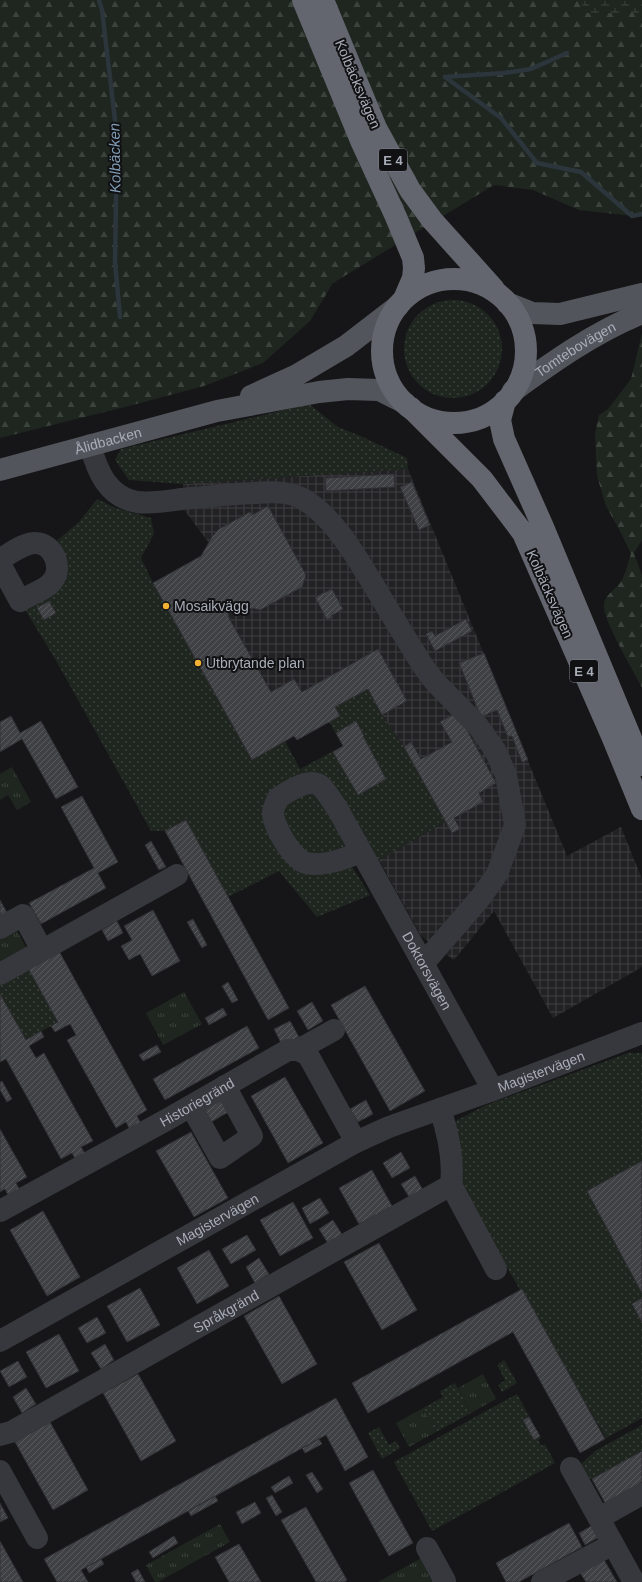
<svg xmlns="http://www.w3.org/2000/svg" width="642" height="1582" font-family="Helvetica,sans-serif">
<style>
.industrial{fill:url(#industrial-grid)}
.grass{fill:url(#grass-dots)}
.forest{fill:url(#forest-firs)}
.wetland{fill:url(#wetland-marsh)}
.park{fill:url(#park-tufts)}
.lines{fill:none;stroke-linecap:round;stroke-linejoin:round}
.stream{stroke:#2c353c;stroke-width:4.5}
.building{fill:url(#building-hatch);stroke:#303034}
.minor{stroke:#37383d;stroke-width:22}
.major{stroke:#53555c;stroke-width:22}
.highway{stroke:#63666e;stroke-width:22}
.poi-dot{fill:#f2b134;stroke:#111113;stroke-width:1.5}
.labels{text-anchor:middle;stroke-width:4;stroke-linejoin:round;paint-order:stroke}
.shield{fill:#111113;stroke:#7b7e86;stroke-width:1}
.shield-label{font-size:13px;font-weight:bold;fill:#a8adb8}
.street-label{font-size:14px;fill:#a8adb8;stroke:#111113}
.poi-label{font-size:14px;fill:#a8adb8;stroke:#111113;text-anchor:start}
.water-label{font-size:15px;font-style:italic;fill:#7f9bb3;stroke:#111113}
</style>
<defs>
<pattern id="industrial-grid" width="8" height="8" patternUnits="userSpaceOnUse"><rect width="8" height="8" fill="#222225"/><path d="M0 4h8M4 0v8" fill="none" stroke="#3f3f43"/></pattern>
<pattern id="grass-dots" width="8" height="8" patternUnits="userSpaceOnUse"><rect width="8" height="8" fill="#1e261f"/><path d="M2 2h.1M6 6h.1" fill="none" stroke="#3c433d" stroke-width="1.8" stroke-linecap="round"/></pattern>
<pattern id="forest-firs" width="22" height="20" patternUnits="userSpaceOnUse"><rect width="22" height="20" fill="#1e261f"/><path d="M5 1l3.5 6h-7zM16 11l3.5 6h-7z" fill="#3c433d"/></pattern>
<pattern id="wetland-marsh" width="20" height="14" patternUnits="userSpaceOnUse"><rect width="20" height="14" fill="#1e261f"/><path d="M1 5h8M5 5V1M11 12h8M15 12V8" fill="none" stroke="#3c433d"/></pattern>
<pattern id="park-tufts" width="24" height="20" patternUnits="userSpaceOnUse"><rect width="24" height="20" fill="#1e261f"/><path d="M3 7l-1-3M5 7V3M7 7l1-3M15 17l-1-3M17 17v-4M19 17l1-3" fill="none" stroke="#3c433d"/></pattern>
<pattern id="building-hatch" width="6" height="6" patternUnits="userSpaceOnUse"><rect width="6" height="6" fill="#404145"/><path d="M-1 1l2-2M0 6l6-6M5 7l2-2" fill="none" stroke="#595a5e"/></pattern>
</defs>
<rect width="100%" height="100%" fill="#161618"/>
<path class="industrial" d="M408,469L567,856L621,827L642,879V967L553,1018L494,911L454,960L421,936L379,860L445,822L404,747L382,715L368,689L336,707L340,716L297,740L294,736L252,760L153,583L201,556L209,543L182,507L183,484Z"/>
<path class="grass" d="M404 349a49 49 0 1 1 98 0a49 49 0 1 1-98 0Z
M309,404L338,427L365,438L407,458L408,469L183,484L129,480L115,460L121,449Z
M97,499L116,508L151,518L154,534L141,558L153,583L251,759L285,741L300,769L343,746L329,722L340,716L335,707L368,689L382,715L404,747L445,822L379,860L361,852L347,859L370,895L317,917L279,871L228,897L186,820L165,831H151L58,664L20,601L50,584L48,548L79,522Z
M28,968L58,1022L26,1040L0,994V984Z
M628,1053H642V1418L606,1438L458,1183L450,1124L486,1105Z
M504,1360L517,1383L502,1392L498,1385L505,1380L497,1365Z
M455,1383L471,1413L436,1432L423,1408L443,1397L440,1391Z
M517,1394L541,1438L538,1440L542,1446L545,1444L555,1463L432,1531L394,1462Z
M642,1425V1451L592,1479L582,1475L577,1468L595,1451Z
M379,1427L389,1445L396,1441L400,1448L382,1459L368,1433Z"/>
<path class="forest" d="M0,0H642V217L579,210L533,190L494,185L333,283L310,321L263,363L204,386L125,407L0,438Z
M642,333V540L634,553L642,576V688C634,671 602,620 604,604C605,594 617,589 622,580C626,572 628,562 631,554L620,531L606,506L597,476L595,434L599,415L608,409L631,379Z"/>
<path class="wetland" d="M581,0H642V13H584Z"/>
<path class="park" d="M12,767L31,802L17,810L8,795L0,800V774Z
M15,927L28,951L0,967V935Z
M184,992L202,1024L163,1045L146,1013Z
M483,1374L496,1399L471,1413L458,1388Z
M423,1408L436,1432L409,1447L396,1423Z
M220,1524L230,1542L158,1582H155L146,1565Z
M423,1557L436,1580L433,1582H378Z"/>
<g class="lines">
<path class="stream" d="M99,0L102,10L117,137L115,262L120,317
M445,77L501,118L537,163L581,172L632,216L642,214
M445,77L504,73L531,69L567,53"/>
</g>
<path class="building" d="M394,474L395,487L326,491L325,478Z
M412,482L430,525L419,530L400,487Z
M268,506L306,575L302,587L260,610L252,608L243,611L228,609L229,618L271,692L294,679L302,692L378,649L407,701L382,715L368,689L335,707L340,716L297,740L294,736L252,760L153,583L201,556L212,537L219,529L250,512L252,515Z
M332,589L343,609L331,616L332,617L327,620L315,597Z
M49,601L56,613L44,620L37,608Z
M466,619L472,631L435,651L426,634L432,631L435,636Z
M484,653L528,760L522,762L512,736L508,737L497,710L481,717L459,663Z
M457,712L496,783L479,793L483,802L454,818L460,829L452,833L404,747L411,742L421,759L452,742L440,722Z
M11,716L20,733L41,721L78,787L56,799L22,739L0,752V722Z
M356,721L364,736H363L386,779L358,795L333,752L343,746L336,733Z
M82,796L118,862L98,873L106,888L41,924L29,903L94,868L61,807Z
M186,820L289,1008L268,1020L165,831Z
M151,841L166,867L159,870L145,845Z
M0,900L9,916L0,921Z
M153,910L180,961L152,976L140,954L129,960L121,946L132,940L124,926Z
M193,919L207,945L202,948L187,922Z
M117,921L123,933L108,941L102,930Z
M59,951L147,1110L137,1116L143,1127L132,1134L126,1122L116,1128L67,1040L76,1035L70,1024L55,1032L51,1026L58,1022L28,968Z
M228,982L238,1000L232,1003L222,986Z
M365,986L425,1091L390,1111L331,1005Z
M0,994L26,1040L41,1031L44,1037L29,1046L36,1058L44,1053L93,1141L81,1147L88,1158L78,1164L72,1153L61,1159L6,1059L0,1062Z
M312,1002L323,1021L308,1030L297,1011Z
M223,1008L227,1015L209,1025L205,1018Z
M290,1021L299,1037L282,1045L274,1029Z
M247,1026L259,1048L165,1100L153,1079Z
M157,1045L161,1052L143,1061L139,1055Z
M285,1077L323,1143L288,1163L251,1096Z
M2,1081L12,1099L7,1102L0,1090V1082Z
M222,1096L230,1111L206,1125L198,1110Z
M366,1100L373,1114L358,1122L350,1109Z
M0,1129L27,1177L16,1183L22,1194L11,1201L5,1189L0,1192Z
M191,1132L228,1198L194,1217L156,1151Z
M401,1152L410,1168L392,1178L383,1163Z
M642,1161V1293L587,1191Z
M372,1170L392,1206L359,1224L339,1188Z
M415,1176L424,1192L411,1200L401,1184Z
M320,1198L329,1213L310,1224L302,1208Z
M293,1202L313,1238L280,1256L260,1220Z
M43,1211L80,1277L47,1296L10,1230Z
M333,1220L343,1236L329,1245L319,1229Z
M247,1235L256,1250L231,1264L222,1249Z
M379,1243L417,1310L382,1330L344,1262Z
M209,1250L229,1286L197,1304L177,1268Z
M259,1258L269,1274L255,1283L246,1267Z
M140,1288L160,1325L127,1342L107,1306Z
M522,1289L605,1439L580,1453L513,1332L368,1413L352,1383Z
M279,1296L317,1364L282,1384L244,1316Z
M642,1298V1322L632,1304Z
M97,1317L106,1333L87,1343L78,1328Z
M59,1334L79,1371L46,1388L26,1352Z
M105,1344L114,1360L101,1369L91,1353Z
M18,1361L27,1377L9,1387L0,1371Z
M138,1374L176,1441L141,1461L103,1393Z
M26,1388L36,1404L22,1413L13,1397Z
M336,1398L368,1457L345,1471L326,1435L81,1570L88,1582H57L44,1559Z
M529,1417L540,1436L534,1440L523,1420Z
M50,1422L88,1490L53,1510L15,1442Z
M319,1439L322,1444L305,1453L302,1448Z
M642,1451V1482L605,1503L592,1479Z
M373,1470L413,1543L389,1556L349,1483Z
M312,1472L323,1489L317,1493L306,1475Z
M289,1476L293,1483L275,1493L271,1487Z
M272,1495L282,1512L276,1516L266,1498Z
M215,1496L218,1501L191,1516L188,1511Z
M255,1502L261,1513L242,1524L236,1512Z
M0,1503L8,1518L0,1522Z
M306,1507L347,1580L344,1582H316L281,1520Z
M569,1523L582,1547L519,1582H506L496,1563Z
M593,1525L599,1537L585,1545L579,1533Z
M174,1536L178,1543L153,1558L149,1552Z
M0,1541L23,1582H0Z
M239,1544L249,1561L261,1582H229L215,1557Z
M603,1558L617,1582H586L579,1571Z
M101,1559L104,1564L89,1573L86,1567Z
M138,1569L145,1582H136L131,1573Z"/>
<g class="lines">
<g class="minor">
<path d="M90,445C97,470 107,497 137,502C151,504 168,501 182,499C206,497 230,494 254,493C269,492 285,491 299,497C334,514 359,562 379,594C393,618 408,642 423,666L435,682L478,726L495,750L506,775L515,825L497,874L481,897L423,964"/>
<path d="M0,559C10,554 22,544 34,543C54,542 65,570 50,584C42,591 29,595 20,601L0,564"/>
<path id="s1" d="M361,852C347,858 322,867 306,863C293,860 273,826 273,813C273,808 276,803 278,798C289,791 310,776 322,787C327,793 332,801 337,808L493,1090"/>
<path d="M0,928L23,915L42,950"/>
<path d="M0,974L177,875"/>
<path d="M298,1050L334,1030"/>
<path d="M191,1106L220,1158L252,1136L225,1086"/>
<path d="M440,1109C448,1133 454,1161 451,1185L496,1269"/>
<path id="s2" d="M0,1211L168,1119L288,1050H298L308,1055L356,1142"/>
<path id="s3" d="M0,1341L356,1142L389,1127L493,1090L642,1033"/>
<path id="s4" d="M0,1435L11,1432L451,1185"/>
<path d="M571,1468L634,1582"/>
<path d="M0,1471L37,1538"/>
<path d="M599,1518L642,1494"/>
<path d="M427,1548L445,1581L443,1582"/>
<path d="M542,1582L613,1544"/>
</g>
<g class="major">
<path d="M507,303L532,313L560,314L642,294"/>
<path id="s5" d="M513,391C554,361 595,332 642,313"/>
<path d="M251,396L297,375L346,346L398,306"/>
<path id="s6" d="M0,470L217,411L319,392L348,389L379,390L405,403"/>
</g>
<path class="highway" d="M303,0L362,143L396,217L413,258L414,268L413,278L404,299
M323,0L376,128L410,190L432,220L494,289
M382 351a72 72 0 1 1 144 0a72 72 0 1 1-144 0Z
M505,401L500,420L504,439L543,527L642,765
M411,408L482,479L523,533L612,736L642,809"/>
</g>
<g class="poi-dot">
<circle cx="166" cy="606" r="4"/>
<circle cx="198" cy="663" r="4"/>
</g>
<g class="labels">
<g class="shield">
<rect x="379" y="149" width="28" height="22" rx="3"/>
<rect x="570" y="660" width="28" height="22" rx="3"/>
</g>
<g class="shield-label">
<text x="393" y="165">E 4</text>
<text x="584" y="676">E 4</text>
</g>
<g class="street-label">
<text transform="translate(358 84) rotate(67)" y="5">Kolbäcksvägen</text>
<text dy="5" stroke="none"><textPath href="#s5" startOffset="75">Tomtebovägen</textPath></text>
<text dy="5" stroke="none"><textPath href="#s6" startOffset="112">Ålidbacken</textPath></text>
<text transform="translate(550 594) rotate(66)" y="5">Kolbäcksvägen</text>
<text dy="5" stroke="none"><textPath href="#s1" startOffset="395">Doktorsvägen</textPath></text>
<text dy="5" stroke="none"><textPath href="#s3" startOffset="606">Magistervägen</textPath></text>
<text dy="5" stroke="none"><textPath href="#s2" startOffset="225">Historiegränd</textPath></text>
<text dy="5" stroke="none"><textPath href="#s3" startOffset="249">Magistervägen</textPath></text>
<text dy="5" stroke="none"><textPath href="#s4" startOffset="258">Språkgränd</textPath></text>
</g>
<g class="poi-label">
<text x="174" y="611">Mosaikvägg</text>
<text x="206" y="668">Utbrytande plan</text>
</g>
<g class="water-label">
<text transform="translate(115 158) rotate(-91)" y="5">Kolbäcken</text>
</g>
</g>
</svg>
